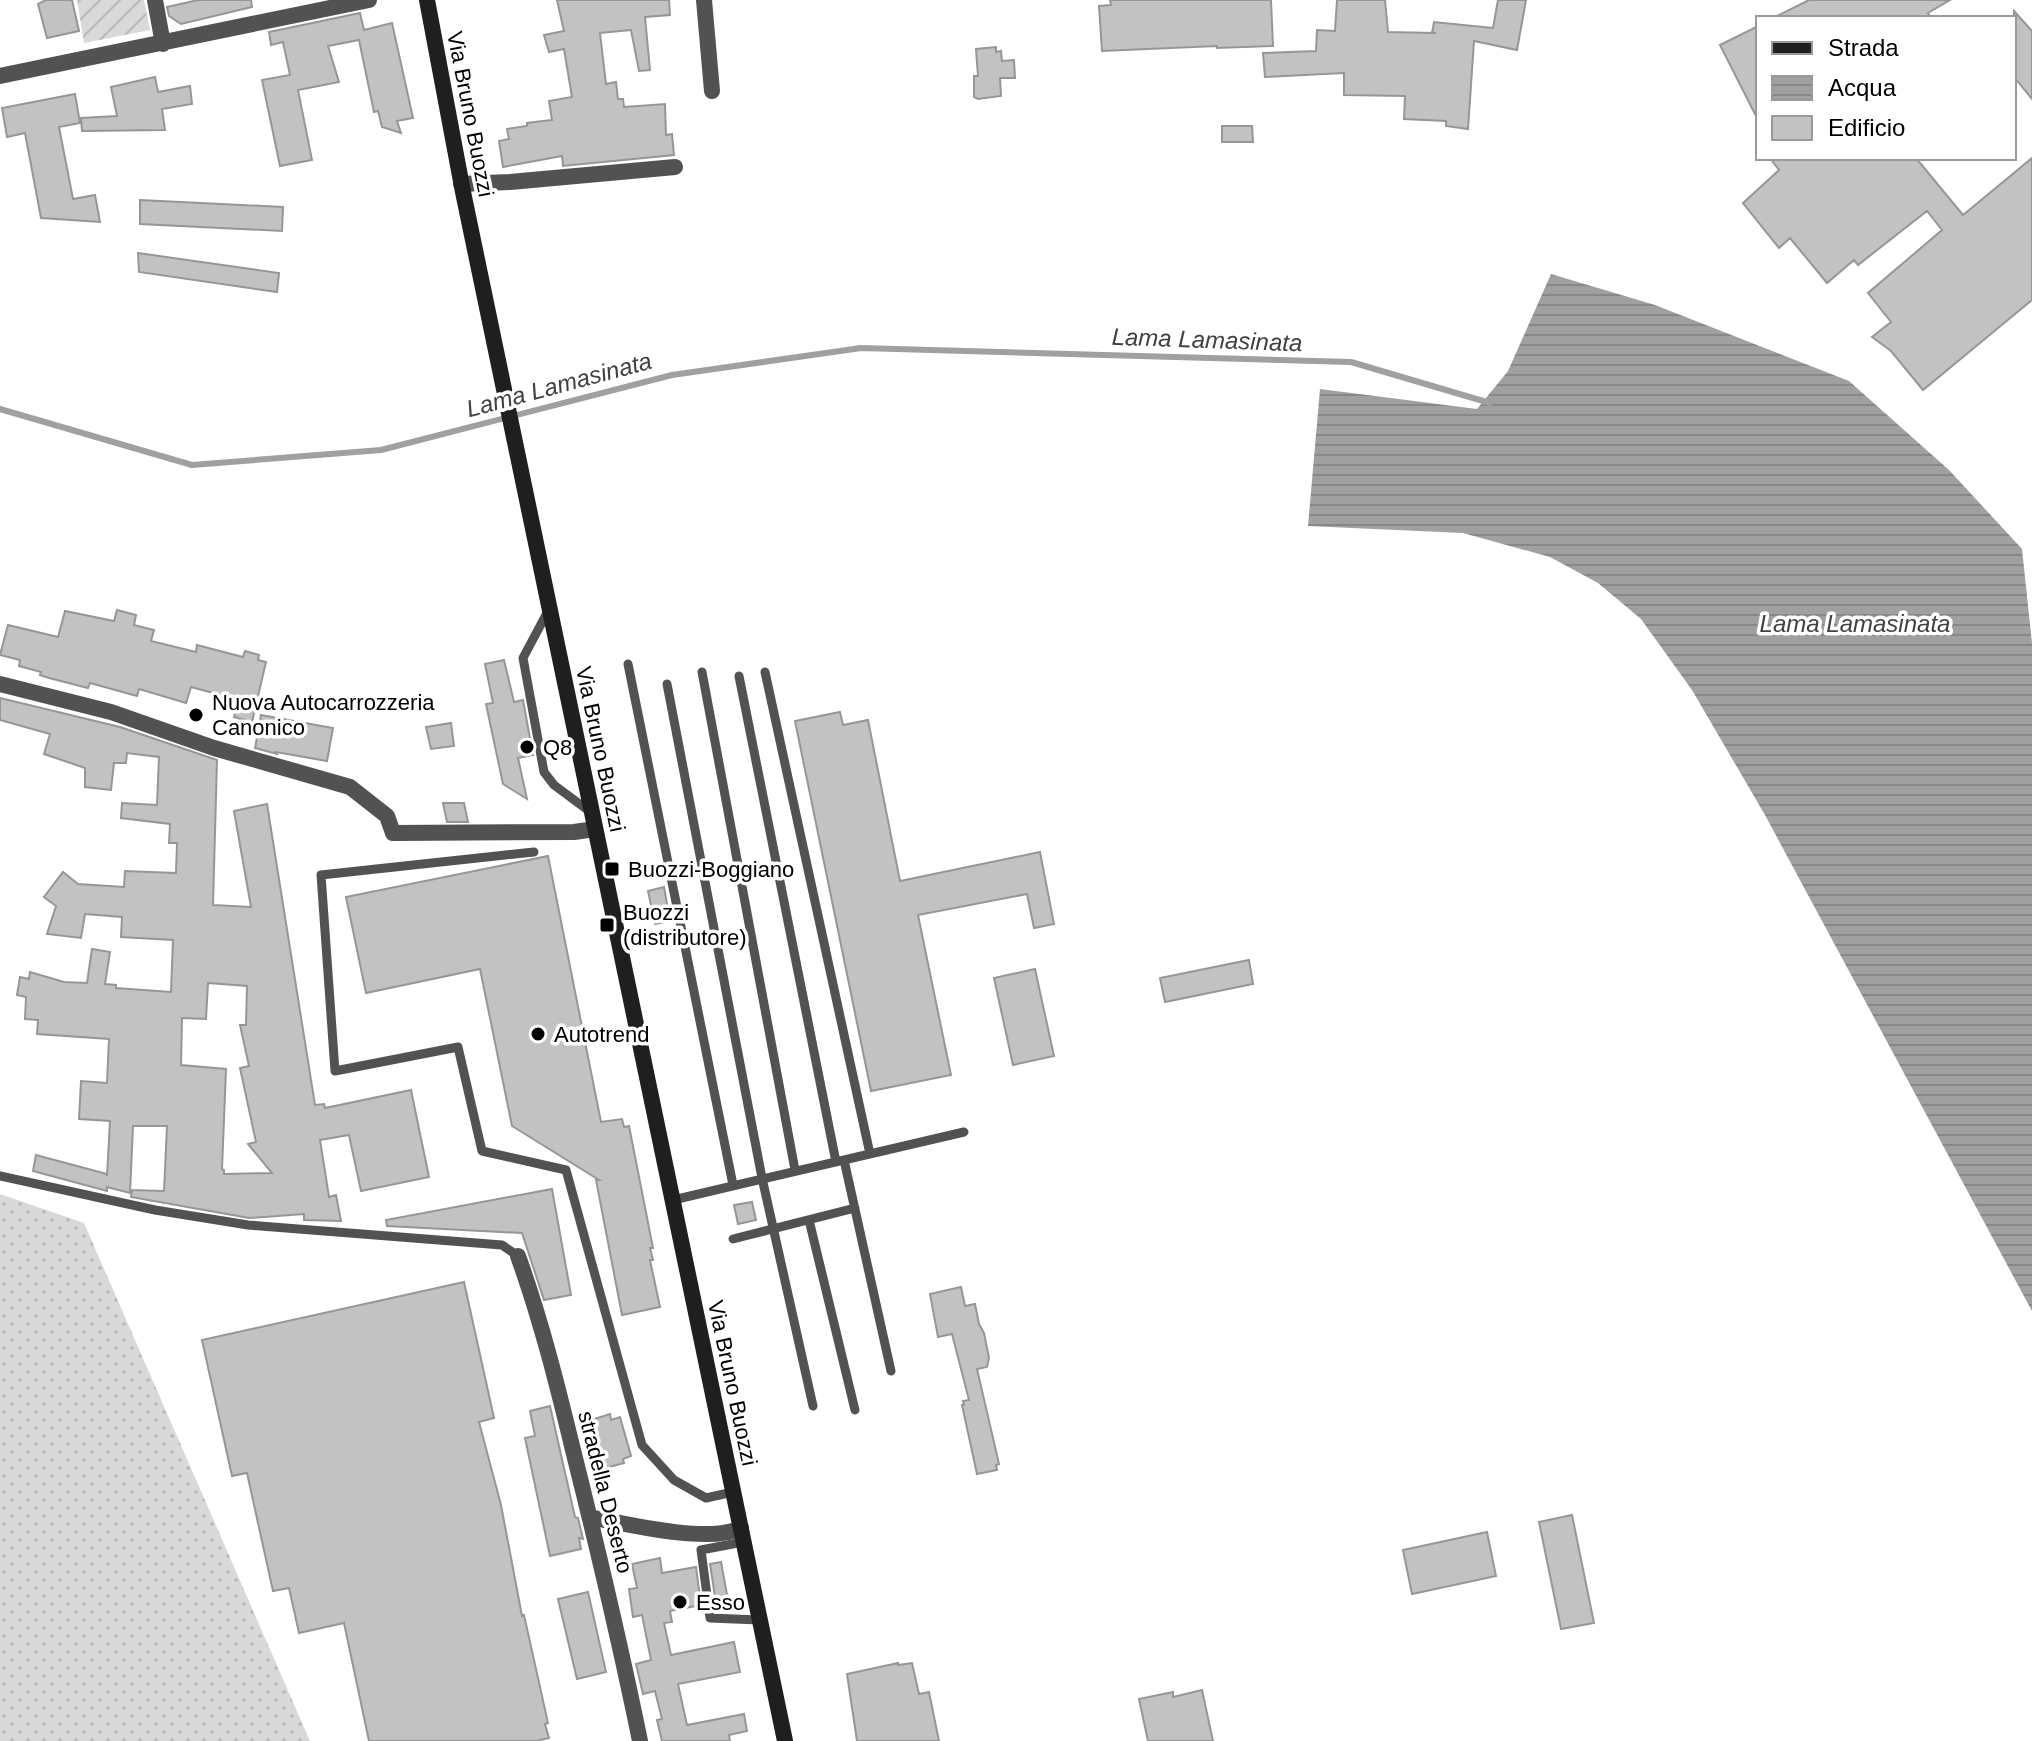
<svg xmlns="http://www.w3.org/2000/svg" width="2032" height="1741" font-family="Arial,sans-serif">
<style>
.grass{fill:url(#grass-dots)}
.garden{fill:url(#garden-furrows)}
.water{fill:url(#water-rules)}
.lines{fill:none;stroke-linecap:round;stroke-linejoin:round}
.stream{stroke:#a0a0a0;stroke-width:6}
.building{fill:#c2c2c2;stroke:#969696;stroke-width:2;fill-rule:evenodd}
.lane{stroke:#525252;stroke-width:9}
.street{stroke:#525252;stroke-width:16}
.secondary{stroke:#1f1f1f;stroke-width:16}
.poi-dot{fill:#000;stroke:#fff;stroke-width:3}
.labels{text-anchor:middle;stroke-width:7;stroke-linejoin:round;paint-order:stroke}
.street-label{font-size:22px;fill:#000;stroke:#fff}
.poi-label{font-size:22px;fill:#000;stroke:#fff;text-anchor:start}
.water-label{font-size:24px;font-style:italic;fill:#414141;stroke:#fff}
</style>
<defs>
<pattern id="grass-dots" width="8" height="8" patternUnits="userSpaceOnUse" patternTransform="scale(2)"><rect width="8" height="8" fill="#d9d9d9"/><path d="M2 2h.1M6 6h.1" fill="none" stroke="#b8b8b8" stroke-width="1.8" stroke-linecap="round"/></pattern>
<pattern id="garden-furrows" width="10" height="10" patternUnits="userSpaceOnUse" patternTransform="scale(2)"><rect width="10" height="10" fill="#d9d9d9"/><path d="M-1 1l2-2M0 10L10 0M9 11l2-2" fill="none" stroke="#b8b8b8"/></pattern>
<pattern id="water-rules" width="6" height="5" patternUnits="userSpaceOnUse" patternTransform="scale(2)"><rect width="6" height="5" fill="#a0a0a0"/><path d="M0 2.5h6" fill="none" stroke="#888"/></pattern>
</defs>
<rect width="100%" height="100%" fill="#fff"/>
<path class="grass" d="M0,1194L84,1223L310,1741H0Z"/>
<path class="garden" d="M77,0H144L150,30L84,43Z"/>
<path class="water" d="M1551,274L1655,305L1849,381L1949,470L2022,549L2032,643V1311L1765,815L1692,690L1641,619L1598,583L1550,557L1463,533L1308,526L1320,389L1477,409L1508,371Z"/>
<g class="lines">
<path class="stream" d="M0,409L192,465L381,450L672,375L861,348L1351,362L1490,403"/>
</g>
<path class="building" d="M46,0H72L79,31L47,38L38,4Z
M198,0H251L252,7L181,24L169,16L167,7Z
M557,0H669L670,15L645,17L650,70L639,71L631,30L600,33L606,84L616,82L618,99H623L624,107L665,104L666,135L672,134L674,155L563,166L562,156L503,167L499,141L509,139L507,129L527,126V123L552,120L549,101L572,97L564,49L549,52L544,35L564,31Z
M1110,0H1271L1273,46L1217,48V46L1102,51L1099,6L1111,5Z
M1337,0H1385L1388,32L1436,33H1432L1434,22L1493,28L1498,0H1526L1517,50L1474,41L1468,129L1446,126V121L1404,119L1405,96L1344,95V73L1265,77L1263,53L1316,51L1317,30L1335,31Z
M1809,0H1950L1928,13L1931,18H1773Z
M2014,11L2032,31V99L2014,77Z
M360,13L364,30L392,23L413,118L397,121L401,133L382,127L378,111L374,112L359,40L328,46L339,82L298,90L312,160L280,166L262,80L290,75L283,42L271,45L269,32Z
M1758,26V120L1720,45Z
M996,47V52L1001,51L1002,61L1014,60L1015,78H1000L1001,96L978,99L974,97V76H978L976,49Z
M155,77L158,92L190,86L192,104L162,109L165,130L82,131L81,118L117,116L111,87Z
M75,94L80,123L59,127L73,199L95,195L100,222L41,218L25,133L7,137L2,108Z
M1222,126H1252L1253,142H1222Z
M1770,158H1916L1963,215L2032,158V300L1923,390L1891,351L1872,337L1891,322L1868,293L1942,230L1927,211L1858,265L1854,260L1827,283L1790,238L1779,248L1743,203L1779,170Z
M140,200L283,207L282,231L140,224Z
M138,253L279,273L277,292L139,272Z
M117,610L136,615L134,625L154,630L151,641L196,652L197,645L243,657L245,651L259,655L258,660L266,662L252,722L234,717L239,700L191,687L186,703L139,689L137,696L90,683L88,688L49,678L40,675L41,672L19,666L20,660L0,655L8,625L58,637L65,611L114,621Z
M504,660L514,702L523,700L533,755L518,758L527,799L503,784L486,704L493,703L485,664Z
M0,698L120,727L217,760L213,905L251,907L234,811L267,804L315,1105L324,1104L325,1108L411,1090L429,1177L361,1191L349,1135L320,1140L329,1197L336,1195L341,1221L304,1220V1214L249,1218L131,1197L132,1190L164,1191L167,1126H133L130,1193L107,1187V1191L33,1171L36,1155L107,1174V1176L110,1121L79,1119L81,1081L107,1083L109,1039L37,1034L38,1020L25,1019L26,997L17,995L20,977L29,979L30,972L64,982L87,983L92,949L110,952L105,984L116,985V988L171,992L173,940L121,937L122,917L85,914L81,938L47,934L56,906L44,897L63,872L78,884L124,887L125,871L176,873L177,843H169L170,824L121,818L122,803L157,805L159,757L127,753L126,763H114L111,790L85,787V768L44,754L50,734L0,720ZM208,983L247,986L246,1025H240L249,1066L240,1068L256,1142L248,1144L272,1173L224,1174V1170L222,1169L226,1069L181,1065L182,1018L206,1019Z
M840,712L843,725L868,720L900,881L1040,852L1054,924L1034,928L1027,894L918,915L951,1075L871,1091L795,721Z
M261,715L333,728L327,761L276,752L277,754L255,748Z
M451,723L454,746L431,749L426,727Z
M443,803H464L468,822H447Z
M548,856L601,1122L622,1119L624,1127L629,1126L653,1248H650L653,1260H650L660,1307L622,1315L596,1180H599L512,1126L480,969L366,993L346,897Z
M664,887L670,921L655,924L648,891Z
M1249,960L1253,984L1165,1002L1160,978Z
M1035,969L1054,1056L1013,1065L994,978Z
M552,1189L571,1295L544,1300L522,1233L387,1226L386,1220Z
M752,1202L756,1220L738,1224L734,1205Z
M464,1282L494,1418L479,1422L501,1505L522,1616L524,1615L548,1723L545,1724L549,1738L536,1741H369L344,1623L299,1633L289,1588L273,1591L247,1473L232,1476L202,1340Z
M961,1287L965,1306L975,1304L979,1324L984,1333L989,1358L987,1367L977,1369L999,1464L996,1465L997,1470L977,1474L962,1405H964L963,1401L969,1400L952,1334L938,1337L930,1294Z
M550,1406L575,1517L578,1518L583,1539L579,1538L581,1549L550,1556L525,1438L535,1436L530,1411Z
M610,1414L611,1420L620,1417L631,1456L623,1459L624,1463L602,1469L588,1421Z
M1572,1515L1594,1623L1561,1629L1539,1522Z
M1487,1532L1496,1576L1412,1594L1403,1550Z
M660,1558L662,1573L696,1567L701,1605L670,1611L672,1622L664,1623L671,1655L734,1642L740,1672L678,1684L687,1725L744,1714L747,1731L729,1735L730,1741H662L657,1720L662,1719L655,1691L643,1694L636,1664L651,1660L642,1615L633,1617L629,1589L637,1588L632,1564Z
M721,1562L728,1600L716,1603L710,1564Z
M588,1592L606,1672L577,1679L558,1599Z
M898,1663V1665L912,1663L919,1694L929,1692L939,1741H857L847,1674Z
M1202,1690L1213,1741H1148L1139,1699L1173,1692V1697Z"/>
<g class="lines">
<path class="lane" d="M548,611L523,658L544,772L554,785L589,811
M628,664L733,1185
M702,672L795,1170
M765,672L870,1154
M739,676L836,1162
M667,684L762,1178L813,1406
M534,852L321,875L335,1071L458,1047L482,1151L566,1170L642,1445L674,1480L706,1498L733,1492
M844,1160L891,1371
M0,1176L155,1210L248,1225L502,1245L518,1256
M673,1200L964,1132
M809,1220L855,1410
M733,1239L855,1208
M743,1542L701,1550L710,1618L759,1620"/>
<path class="street" d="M155,0L163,44
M704,0L712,91
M0,76L369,0
M461,184L510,182L675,167
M0,684L111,712L214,748L350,787L387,816L393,833L574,832L595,829
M518,1256C541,1320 557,1384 573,1450C597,1546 620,1643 640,1741
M590,1517C626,1524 709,1544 741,1528"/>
<path class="secondary" d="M427,0L463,192L785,1741"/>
</g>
<g class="poi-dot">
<circle cx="196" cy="715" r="8"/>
<circle cx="527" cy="747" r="8"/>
<rect x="604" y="861" width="16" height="16" rx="4"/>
<rect x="599" y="917" width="16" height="16" rx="4"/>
<circle cx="538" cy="1034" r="8"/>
<circle cx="680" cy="1602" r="8"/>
</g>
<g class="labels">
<g class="street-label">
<text transform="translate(471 114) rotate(79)" y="8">Via Bruno Buozzi</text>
<text transform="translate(601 749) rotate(78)" y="8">Via Bruno Buozzi</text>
<text transform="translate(733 1383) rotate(78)" y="8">Via Bruno Buozzi</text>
<text transform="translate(606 1492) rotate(76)" y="8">stradella Deserto</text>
</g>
<g class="poi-label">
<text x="212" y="710">Nuova Autocarrozzeria<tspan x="212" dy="25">Canonico</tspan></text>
<text x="543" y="755">Q8</text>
<text x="628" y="877">Buozzi-Boggiano</text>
<text x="623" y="920">Buozzi<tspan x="623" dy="25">(distributore)</tspan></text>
<text x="554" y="1042">Autotrend</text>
<text x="696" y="1610">Esso</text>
</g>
<g class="water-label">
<text transform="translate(1207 340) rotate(2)" y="8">Lama Lamasinata</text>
<text transform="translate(559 385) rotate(-15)" y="8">Lama Lamasinata</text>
<text x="1855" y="632">Lama Lamasinata</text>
</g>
</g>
<rect x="1756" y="16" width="260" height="144" fill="#ffffff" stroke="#999999" stroke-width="2"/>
<rect x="1772" y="42" width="40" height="12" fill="#1f1f1f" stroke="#999999" stroke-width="2"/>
<text x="1828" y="56" font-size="24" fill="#000000">Strada</text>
<rect x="1772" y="76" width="40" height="24" fill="url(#water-rules)" stroke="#999999" stroke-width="2"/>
<text x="1828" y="96" font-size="24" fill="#000000">Acqua</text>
<rect x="1772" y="116" width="40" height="24" fill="#c2c2c2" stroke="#999999" stroke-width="2"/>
<text x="1828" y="136" font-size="24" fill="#000000">Edificio</text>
</svg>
